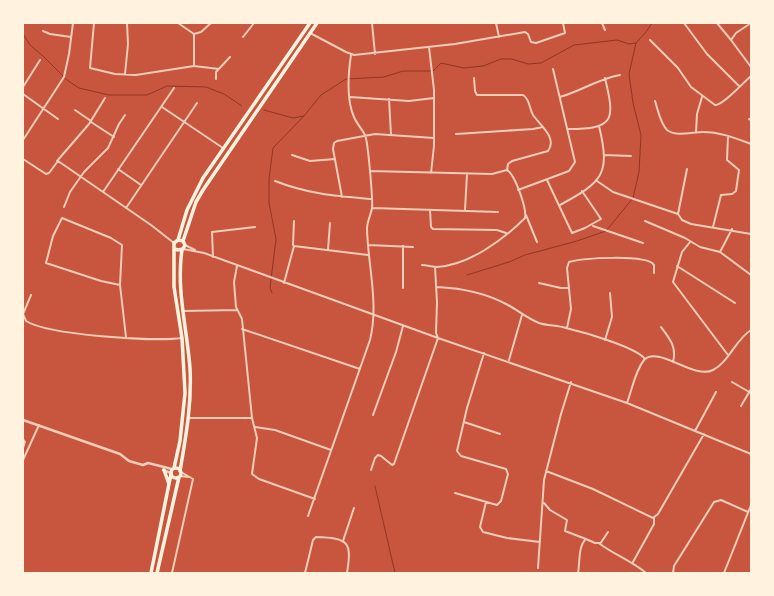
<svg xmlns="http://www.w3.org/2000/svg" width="774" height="596" font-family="'Titillium Web',sans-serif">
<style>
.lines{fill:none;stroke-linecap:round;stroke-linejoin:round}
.stream{stroke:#8f3625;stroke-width:1}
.minor{stroke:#f1ccb7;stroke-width:2}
.tertiary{stroke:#f1ccb7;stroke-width:2.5}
.primary{stroke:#fff3e0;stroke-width:3.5}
</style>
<rect width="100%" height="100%" fill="#c8553d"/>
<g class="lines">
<path class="stream" d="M23,34L30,45L44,57L67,80L79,88L109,95H147L167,86L206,87L224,94L242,106
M264,110L293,118L304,116L321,95L346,79L384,77L403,71H433L441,63L464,68L483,66L501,59H512L528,64L541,63L574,45L617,40L629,44L636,43L646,32L652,23
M467,275L509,262L525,255L577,241L606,231L633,198L639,172L641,135L633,103L629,74L636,43
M272,293L270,288L276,239L269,203V179L273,148L304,116
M375,486L395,573"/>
<path class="minor" d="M94,23L90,68L115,74L136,75L194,66V34
M178,23L194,34
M372,23L375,54
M496,23L499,37
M602,23L605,30
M684,23L707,54L739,86
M717,23L731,40
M751,23L736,33L731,40L751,67
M43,31L50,34L71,37
M310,33L346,52L354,55L455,44L525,32L528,34L531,42L536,43L565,33L563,23
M194,34L201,32L211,23
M243,37L254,23
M650,40L678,68L691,87L715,105C722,106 743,83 751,76
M429,47L434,90V146L431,173
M194,66L219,69
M125,74L128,44L127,23
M216,79V72L230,57
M23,87L40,60
M23,94L58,119
M350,97L409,101L434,98
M560,97C581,91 598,79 620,75
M389,99L391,135
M655,101C658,110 660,123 667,130C676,137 692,132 703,132C720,132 735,138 751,144
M162,107L223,148
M75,110L91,121
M749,119L751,120
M91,122L114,137
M568,129C615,129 615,120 605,78
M696,132L697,114L702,97
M456,134L533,129L543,127
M23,140L64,77L69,54L73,23
M292,155L310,161L335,159
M604,155L631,156
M23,159L46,174L49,173L58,161L151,225L174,243
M57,161L89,124L105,98
M118,169L141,185
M687,169L678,214L682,220L691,224L751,234
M370,171L492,174L507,170L508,164L512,161L548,151C558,138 539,124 533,115C529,108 530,99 523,95H477L475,91L474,78
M547,180L572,233L585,228L601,219L582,191
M275,181C308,194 336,196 371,199
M597,181L613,192L678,214
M518,190L569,171L575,162L553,69
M103,192L174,88
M342,197L333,149L334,143L337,141L375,134L434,138
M560,205C602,182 611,175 599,126
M64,207L70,192L84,172L108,148L119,124L125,115
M126,208L197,103
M372,208L498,212
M430,210L431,227L433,229L497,230L506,233
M465,210L467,174
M526,215L537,242
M645,221L685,238L700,247L720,252L751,275
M593,226L643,243
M713,227L721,195L732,194L736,191L739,170L727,160L728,136
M690,242L682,252L673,282L728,355
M185,245L195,250
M368,245L413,247
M294,246L368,255
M183,249L204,253L438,338L627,403L751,454
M328,250L330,223
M720,252L732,229
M213,257L212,232L255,227
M422,265C427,265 432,267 437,267C469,265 503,240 525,218C527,209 515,174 507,170
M237,266L234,282L236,307L242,319L252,418L257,438L252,474L259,479L315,499
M677,266L735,303
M284,283L294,246L293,245L294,221
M539,283L561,288H569
M120,285L101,281L46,263L53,236L62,218L111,238L122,245L120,285L126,337
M437,287C460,288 486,293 508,305C519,311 527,318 539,323C548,326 558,325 566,328C583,332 636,347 645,359
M403,288V246
M31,295L23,314L26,321C48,335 154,342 182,338
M183,311L237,310
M661,327C670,339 677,347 673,362
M567,328L571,309L567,268L569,262C582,258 647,254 654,265V273
M242,329L360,369
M605,340L612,317L610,293
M509,360L522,315
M732,382L751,393
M627,403C632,390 635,371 644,360C658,345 694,380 713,370C728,363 736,339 751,330
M741,406L751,389
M373,415L396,352L403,326
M189,418H252
M464,422L500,434
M255,427L275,430L331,450
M695,431L716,392
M23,439L25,442L23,448
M23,460L39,425
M371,470L375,458L378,455L381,456L392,465L394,464L438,338L436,333L437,302L435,267
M546,471L593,489L653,518L658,514L704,434
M180,476L188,477
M455,493L497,505L501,501L508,474L506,469L461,456L457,451L467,408L484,353
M486,502L480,527L483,532L507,538L540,542
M544,503L550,510L567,520L565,531L586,539
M308,516L370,340C379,303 368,266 367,229C367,221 371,215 372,208C373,200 368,141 365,135C362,129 357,124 354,117C346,99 348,75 351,55
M608,532L600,544C615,555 632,561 646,573
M343,541L354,508
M633,562L654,524V517
M538,568L544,480L561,414L571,382
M172,573L193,479L181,472
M305,573L313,540L316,537C349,538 352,542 347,573
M578,573C580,563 578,546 586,539L595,543H600
M673,573L674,566L714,502L721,500L748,512
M724,573L751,505"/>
<path class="tertiary" d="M23,420L120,454L129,461L143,465L148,463L172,469
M163,470L171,473"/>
<path class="primary" d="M178,240L187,210L203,178L310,23
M183,241L196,202L203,190L317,23
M171 473a5 5 0 1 1 10 0a5 5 0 1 1-10 0Z
M174,468L180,441L185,393L182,338L174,287V243L178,240L183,241L185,245L183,249L178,250L175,249
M164,470L169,484
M180,471C186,436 192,403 190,368C187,328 176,289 182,250
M151,573L171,474
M157,573L179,477"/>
</g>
<rect width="774" height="596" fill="none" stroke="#fff3e0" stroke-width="48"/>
</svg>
